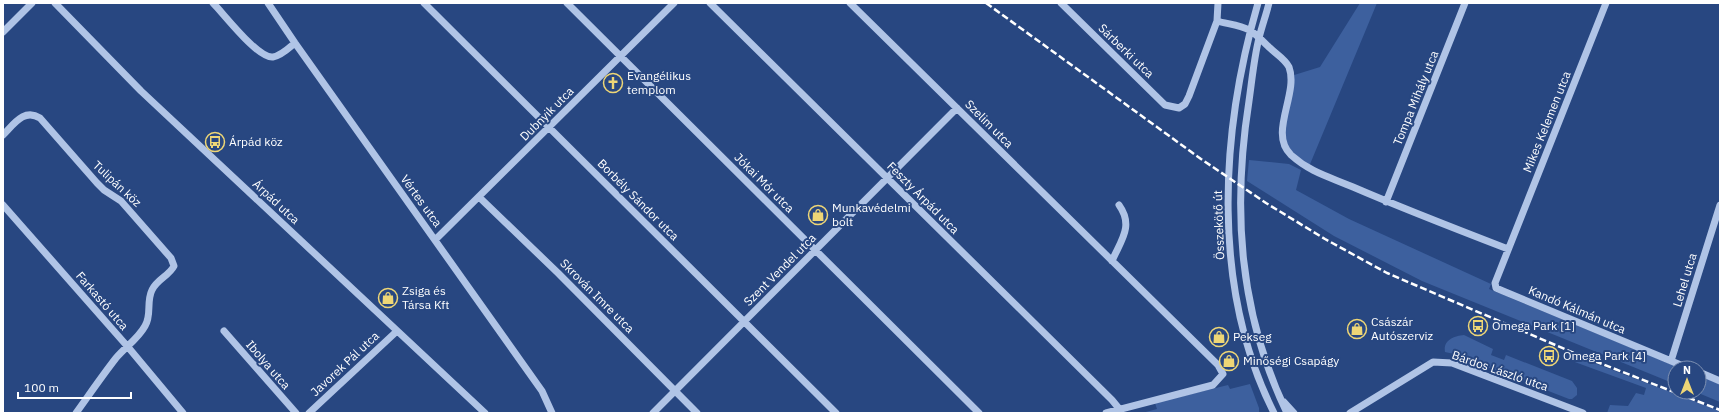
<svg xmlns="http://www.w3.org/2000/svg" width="1723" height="416" font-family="'IBM Plex Sans',sans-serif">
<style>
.green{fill:#3d609e}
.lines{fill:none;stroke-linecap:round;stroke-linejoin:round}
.minor{stroke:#b0c4e6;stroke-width:7}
.rail{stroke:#fff;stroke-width:2.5;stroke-dasharray:7 3;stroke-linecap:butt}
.labels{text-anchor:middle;stroke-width:4;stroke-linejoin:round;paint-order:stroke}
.street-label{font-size:12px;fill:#fff;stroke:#284781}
.poi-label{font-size:12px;fill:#fff;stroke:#284781;text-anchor:start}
</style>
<rect width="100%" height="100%" fill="#284781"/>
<path class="green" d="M1360,3H1377L1308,169L1299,161L1283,139L1291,76L1320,67Z
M1249,160L1289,164L1301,170L1296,190L1349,219L1491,284L1489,289L1680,368H1675V384L1422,281L1334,236L1247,181Z
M1464,335L1493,349L1491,355L1504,360L1506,355L1572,381L1577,388V395L1572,399H1569L1454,354L1445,352C1443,340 1454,336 1464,335Z
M1573,355L1720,411V413H1607L1610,405L1628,406L1636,393L1644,395L1646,388L1572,361Z
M1699,376L1720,384V402L1696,392H1699Z
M1250,384L1259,408V413H1142L1157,409L1155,403L1228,385L1230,389Z"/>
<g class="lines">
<path class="minor" d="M55,3L141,91L485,413
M213,3C224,14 258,59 273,57C281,56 289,48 295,43
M268,3L295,43L542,391L552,413
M424,3L836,413
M567,3L979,413
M710,3L1112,400L1121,411
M850,3L1218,365L1223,374L1213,385L1106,413
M1061,3L1165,105L1179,108L1185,104L1189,96L1217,21L1218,3
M1258,3C1220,134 1211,288 1274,413
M1269,3C1266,15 1262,26 1259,38C1254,58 1252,80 1249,101C1232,209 1239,313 1287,413
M1606,3L1495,283L1496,288L1503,291L1688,368
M1217,21C1227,24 1240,25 1249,30C1257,34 1264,43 1270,48C1276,54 1285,59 1289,67C1299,94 1268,133 1291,155C1311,173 1330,177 1353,187C1404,209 1456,229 1508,249
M3,32L32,3
M3,135C14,124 24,108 40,118L97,183L104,190L121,201L171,258L174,266C169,276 157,279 152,290C146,302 152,315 145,326C138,339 125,347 116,358C102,376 89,395 76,413
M479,197L558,273L697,413
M1386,202L1465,3
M3,205L128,347L183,413
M435,240L674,3
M1112,261C1121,240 1134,226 1119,205
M224,331L296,413
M1671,361L1720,205
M1699,372L1720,381
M1284,402L1294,413
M309,413L397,331
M653,413L957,108
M1350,413L1433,362L1452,363L1583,413"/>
<path class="rail" d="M986,3L1201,159L1266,203L1325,239L1387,273L1574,353L1720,410"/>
</g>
<defs>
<symbol id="church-ring" viewBox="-11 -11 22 22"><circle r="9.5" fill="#284781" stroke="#eed676" stroke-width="1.5"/><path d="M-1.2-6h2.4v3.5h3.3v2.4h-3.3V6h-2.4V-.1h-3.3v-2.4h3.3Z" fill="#eed676"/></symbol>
<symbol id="bus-ring" viewBox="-11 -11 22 22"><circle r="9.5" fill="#284781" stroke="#eed676" stroke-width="1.5"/><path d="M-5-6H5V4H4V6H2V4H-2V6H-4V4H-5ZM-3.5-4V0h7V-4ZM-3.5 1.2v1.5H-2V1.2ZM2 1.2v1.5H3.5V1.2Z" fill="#eed676"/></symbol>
<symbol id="shop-ring" viewBox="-11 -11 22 22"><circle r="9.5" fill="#284781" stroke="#eed676" stroke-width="1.5"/><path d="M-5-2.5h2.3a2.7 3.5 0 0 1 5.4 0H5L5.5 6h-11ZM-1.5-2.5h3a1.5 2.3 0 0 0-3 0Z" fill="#eed676"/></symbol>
</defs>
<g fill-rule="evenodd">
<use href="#church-ring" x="602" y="72" width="22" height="22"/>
<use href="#bus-ring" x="204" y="131" width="22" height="22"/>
<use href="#shop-ring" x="807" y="204" width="22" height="22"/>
<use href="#shop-ring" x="377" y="287" width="22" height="22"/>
<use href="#bus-ring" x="1467" y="315" width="22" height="22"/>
<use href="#shop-ring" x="1346" y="318" width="22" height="22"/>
<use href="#shop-ring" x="1208" y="326" width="22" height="22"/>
<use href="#bus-ring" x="1538" y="345" width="22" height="22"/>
<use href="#shop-ring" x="1218" y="350" width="22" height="22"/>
</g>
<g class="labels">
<g class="street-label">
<text transform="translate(1126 51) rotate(44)" y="4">Sárberki utca</text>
<text transform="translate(1416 98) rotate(-68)" y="4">Tompa Mihály utca</text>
<text transform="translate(547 114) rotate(-45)" y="4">Dubnyik utca</text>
<text transform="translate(1547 122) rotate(-68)" y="4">Mikes Kelemen utca</text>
<text transform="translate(989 124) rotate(45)" y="4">Szelim utca</text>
<text transform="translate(764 183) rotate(45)" y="4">Jókai Mór utca</text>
<text transform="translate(117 184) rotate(43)" y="4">Tulipán köz</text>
<text transform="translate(923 198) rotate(45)" y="4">Feszty Árpád utca</text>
<text transform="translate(638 200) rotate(45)" y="4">Borbély Sándor utca</text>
<text transform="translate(421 201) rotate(54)" y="4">Vértes utca</text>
<text transform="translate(276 202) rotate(43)" y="4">Árpád utca</text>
<text transform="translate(1219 225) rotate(-92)" y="4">Összekötő út</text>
<text transform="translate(780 270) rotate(-45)" y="4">Szent Vendel utca</text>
<text transform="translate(1685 280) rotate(-73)" y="4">Lehel utca</text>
<text transform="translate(597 296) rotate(45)" y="4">Skrován Imre utca</text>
<text transform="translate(102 301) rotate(49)" y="4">Farkastó utca</text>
<text transform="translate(1577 310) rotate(23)" y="4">Kandó Kálmán utca</text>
<text transform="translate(345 364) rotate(-43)" y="4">Javorek Pál utca</text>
<text transform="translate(268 365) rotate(49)" y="4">Ibolya utca</text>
<text transform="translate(1500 371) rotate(19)" y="4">Bárdos László utca</text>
</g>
<g class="poi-label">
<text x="627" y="80">Evangélikus<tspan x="627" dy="14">templom</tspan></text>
<text x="229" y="146">Árpád köz</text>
<text x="832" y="212">Munkavédelmi<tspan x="832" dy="14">bolt</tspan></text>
<text x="402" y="295">Zsiga és<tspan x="402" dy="14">Társa Kft</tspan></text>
<text x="1371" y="326">Császár<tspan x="1371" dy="14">Autószerviz</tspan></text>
<text x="1492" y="330">Omega Park [1]</text>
<text x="1233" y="341">Pekseg</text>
<text x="1563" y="360">Omega Park [4]</text>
<text x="1243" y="365">Minőségi Csapágy</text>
</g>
</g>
<rect width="1723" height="416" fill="none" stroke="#ffffff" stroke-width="8"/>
<g transform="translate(1687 380)"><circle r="19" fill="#284781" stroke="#7e91b3"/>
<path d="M0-3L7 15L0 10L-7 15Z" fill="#eed676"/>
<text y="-6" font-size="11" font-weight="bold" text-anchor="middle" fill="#ffffff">N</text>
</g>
<path d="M18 392v6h113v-6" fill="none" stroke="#ffffff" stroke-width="2"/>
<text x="24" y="392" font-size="12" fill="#ffffff" stroke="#284781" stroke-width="3" paint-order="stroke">100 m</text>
</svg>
